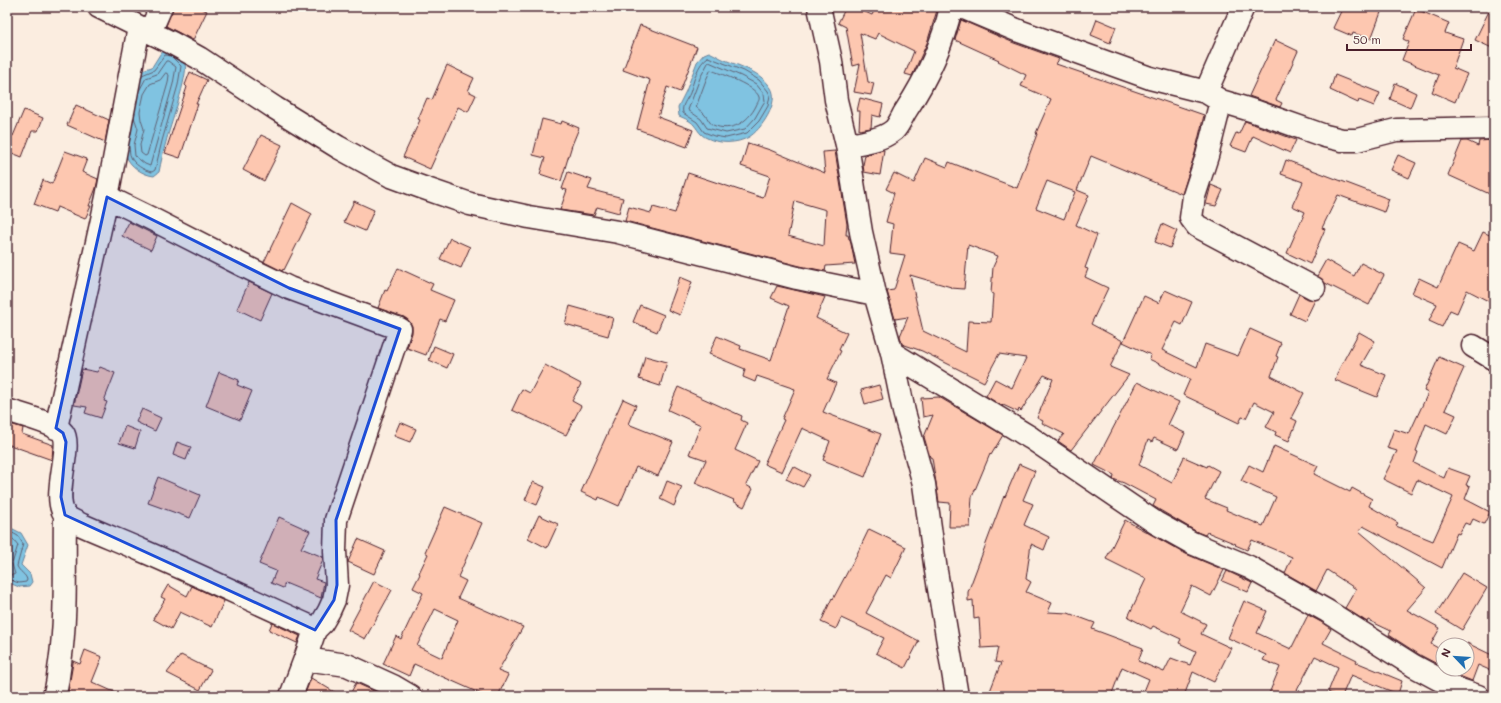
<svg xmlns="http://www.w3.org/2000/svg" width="1501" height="703" font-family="Mali,sans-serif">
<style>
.water{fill:#80c3e1;stroke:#6a8198}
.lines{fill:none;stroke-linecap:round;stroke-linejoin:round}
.shore{stroke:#606174;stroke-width:1}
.building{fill:#fdc7b0;stroke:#4a1f2b;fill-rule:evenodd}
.minor-casing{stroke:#4a1f2b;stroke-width:25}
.minor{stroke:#fbf7ec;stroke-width:22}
.marked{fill:#1d4ed8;fill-opacity:0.2;stroke:#1d4ed8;stroke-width:3;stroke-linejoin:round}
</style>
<rect width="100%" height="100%" fill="#fbede0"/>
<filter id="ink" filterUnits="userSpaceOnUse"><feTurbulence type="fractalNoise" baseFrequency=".025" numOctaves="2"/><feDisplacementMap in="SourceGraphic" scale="8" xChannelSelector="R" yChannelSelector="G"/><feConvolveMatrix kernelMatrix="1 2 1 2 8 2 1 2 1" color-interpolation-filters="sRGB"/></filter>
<g filter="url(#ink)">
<path class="water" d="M162,51C168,51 182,57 185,64C189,74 169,129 166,142C163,152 161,162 159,172L154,176C143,175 129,166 126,155L142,70L152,67Z
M709,52C714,54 720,58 725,60C742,67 761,72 771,88C780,102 761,130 749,137C737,144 719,144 707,138C700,135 699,131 694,125C691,121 684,118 679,116L678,107L686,91L697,62L704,54Z
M7,526L21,533L28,545L21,565L30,574L32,582L29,586L19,587L7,582Z"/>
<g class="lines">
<path class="shore" d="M708,57L744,71L759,80L768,91L770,95L768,106L759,121L747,133L726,138L714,136L704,132L697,122L683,113C681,105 687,100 690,93C694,81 697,64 708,57Z
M709,62L741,76L756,84L764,94L765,101L763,104L755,118L745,129L726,133L707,128L701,119L688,110L700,78Z
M711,70C721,74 756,86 759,97C760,100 757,103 756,106C748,122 731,133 713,125C709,123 708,118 705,115C703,112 699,110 696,107L706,80Z
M166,73L169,75L168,83L147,155L145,156L141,153L140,145L144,129L141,120L140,112L144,94L150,84L160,80Z
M134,117L138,129L134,145L135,156L145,164L150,166L173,84L176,67L168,61H166L157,74L146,78L139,91
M129,147C130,150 129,154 131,157C133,164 145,171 152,172L155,170L162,141L178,85L181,66L171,56L165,55L154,70L142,75
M7,530L18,536L23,544L17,566C19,572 26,574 27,580L26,582L19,583L7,579
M7,535L14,540L18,545L12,564L15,574L13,575L7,574"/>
</g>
<path class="building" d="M173,7H198L207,11L193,40L166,26Z
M846,7H854L872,15L876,7H938L927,43L912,76L905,74L914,51L878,33L875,39L860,33L868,82L874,83L871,95L854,92L860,64L853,66L846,27L838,23Z
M1343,7H1383L1371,39L1353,33L1352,36L1333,28Z
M1491,7H1494V49L1475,40Z
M1416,9L1449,23L1445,33L1463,39L1453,68L1467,74L1455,102L1432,92L1439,75L1402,60L1409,42L1403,39Z
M1097,19L1116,27L1110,43L1091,35Z
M961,20L1014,43L1059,59L1056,64L1204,115L1195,153L1182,194L1091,156L1077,190L1089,195L1076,225L1097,235L1085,268L1088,269L1085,277L1108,288L1091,324L1123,341L1110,367L1129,375L1071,450L1058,441L1064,434L1042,423L1043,421L1037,418L1053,379L1044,375L1021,411L1019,409L1018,412L1003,405L1002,406L986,396L995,379L1012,388L1026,358L999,354L984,382L922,351L902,344L900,336L908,317L895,319L887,291L894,290L905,255L890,253L893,224L886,222L894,193L886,189L894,173L914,183L925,158L947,167L949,162L1017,188L1037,134L1036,133L1051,99L1021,86L1026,75L998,61L999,60L955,40ZM1047,181L1075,192L1064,219L1036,208ZM968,245L998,256L993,267L991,293L993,294L991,322L968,321L966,352L923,331L910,275L951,287V288L964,289Z
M640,25L697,47L680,92L667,87L658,117L693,130L687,147L637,129L650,80L623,70Z
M1275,40L1298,51L1276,100L1282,103L1280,107L1249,96Z
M447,65L474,78L468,91L476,95L468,112L458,107L430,169L403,157L420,120L418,119L427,98L432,100Z
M190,72L207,80L196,104H198L180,158L165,153L187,87L185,85Z
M1335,75L1380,93L1374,106L1359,100L1358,103L1330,90Z
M1395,83L1416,93L1410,108L1390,99Z
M860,98L883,104L880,117L872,115L871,128L859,130L860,111H857Z
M76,105L109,120L105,142L67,125Z
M24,110L43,118L38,131H32L22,157L7,151V133L13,136Z
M542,119L561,124L562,121L579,128L572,145L561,181L540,174L545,158L533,155Z
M1245,121L1296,140L1290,153L1253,136L1246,152L1230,146L1236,133L1239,134Z
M261,135L282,145L264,181L243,170Z
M1494,140V196L1448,175L1462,141H1467L1478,146L1479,141Z
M748,143L770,150L825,173L823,152L835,151L847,224L846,235H848L849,239H850L855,264L826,266L825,271L800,266L625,221L629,207L651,213L653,207L675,213L688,173L763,198L770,176L741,166ZM795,201L826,210L824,246L788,236Z
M883,150H884L880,175L864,172L863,165L865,155Z
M65,151L87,159L82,172L98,179L96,188L89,206H91L85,219L57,207L55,212L34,204L43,180L52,184Z
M1398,155L1416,163L1409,178L1391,170Z
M1286,160L1389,199L1384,212L1338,195L1322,228L1325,229L1310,264L1287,253L1305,212L1292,206L1303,182L1281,174Z
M568,172L592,180L588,189L623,198L619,213L597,207L594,215L560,210L567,190L562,189Z
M1211,185L1223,190L1216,206L1206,204Z
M354,201L374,210L365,231L344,222Z
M292,203L312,214L284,270L283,269L282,271L264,262Z
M129,222L157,236L151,250L122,236Z
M1162,224L1177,231L1170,248L1155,242Z
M1483,232L1494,237V304L1467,290L1457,313L1450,310L1442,327L1429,321L1437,304L1412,293L1419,278L1438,287L1458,244L1474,251Z
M450,238L470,247L461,268L440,259Z
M1326,260L1354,276L1361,263L1384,275L1369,305L1325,283L1317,276Z
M398,268L433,284L430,290L454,300L445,321L440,319L426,355L407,348L412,333V326L409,321L404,317L378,308L385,290L387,291Z
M680,277L692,282L680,315L668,310Z
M249,282L272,293L260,320L237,309Z
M777,286L825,297L816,318L847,333L839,350L841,351L827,379L836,383L823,412L881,434L865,477L823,460L830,441L802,428L782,472L764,464L784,420L782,419L795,389L757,376L755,382L743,377L745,369L709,354L717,336L741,346L740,349L771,360L789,306L771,298Z
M1165,290L1192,302L1182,325L1176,322L1162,350L1197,367L1205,344L1238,356L1250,329L1281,343L1276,356L1278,357L1271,376L1304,393L1291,418L1297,421L1289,441L1275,435L1276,432L1266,427L1274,412L1254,402L1246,418L1242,417L1239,423L1216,412L1217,411L1183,395L1190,379L1149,359L1151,355L1123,342L1144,296L1159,303Z
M1299,294L1308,299L1315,300L1305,321L1290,314Z
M640,305L664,315L657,332L633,322Z
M570,306L613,318L608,336L565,324Z
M1359,332L1375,341L1361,365L1386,375L1377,397L1335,380L1339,369Z
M434,346L453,354L447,368L429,360Z
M645,356L667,362L660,386L639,379Z
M1439,357L1464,368L1445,410L1456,415L1447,434L1426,424L1416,451L1418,452L1414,463L1444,478L1448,468L1470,476L1466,485L1470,486L1465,499L1490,512L1484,524L1473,519L1470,525L1465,523L1459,534L1457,533L1442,568L1363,526L1359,531L1426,588L1407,610L1440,628L1431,644L1443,651V667L1420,655L1389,635L1391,631L1368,620L1367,622L1345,608L1356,589L1327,570L1316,591L1285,573L1292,557L1252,540L1247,550L1235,545L1236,544L1207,532L1205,535L1197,532L1153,506L1156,500L1124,483L1113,479L1114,475L1094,465L1137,382L1179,402L1168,425L1185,433L1178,449L1154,438L1152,442L1148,440L1139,465L1172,483L1184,457L1207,467L1208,465L1219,471L1205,499L1227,508L1226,510L1263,526L1276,497L1241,481L1249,465L1263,472L1274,446L1318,466L1314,474L1350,492L1352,488L1372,499L1369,506L1398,523L1396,526L1433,541L1453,497L1417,480L1411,493L1383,479L1397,451L1387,448L1394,429L1409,434L1428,393L1424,391Z
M545,365L581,384L572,401L581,406L566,435L512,410L522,389L530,393Z
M100,367L115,373L104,401L107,402L101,418L85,413L87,407L74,405L82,369L97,372Z
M219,372L239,380L237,385L252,391L240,420L206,406Z
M879,385L883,399L865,404L861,390Z
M678,387L742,416L741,420L747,423L735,450L758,461L746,485L753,489L744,507L733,501L734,500L695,483L706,460L689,454L701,425L668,410Z
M939,397L1003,435L991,455L990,454L972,497L970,527H949L950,503L939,502L932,458L930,457L924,437L933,415L923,417L921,398Z
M623,399L636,405L628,424L673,442L658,476L636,467L619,506L599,497L598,500L581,492Z
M142,409L161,418L155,431L136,422Z
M400,422L416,429L410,442L394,436Z
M7,423L23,428L22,434L53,445L52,460L7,444Z
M125,426L140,432L135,448L119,443Z
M177,442L191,447L186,460L173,455Z
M1019,464L1035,471L1023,500L1033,504L1024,525L1049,537L1044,550L1031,544L1026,579L1031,582L1026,592L1052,603L1048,612L1068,613L1095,623L1092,629L1143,648L1138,661L1164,672L1171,658L1190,665L1196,651L1179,643L1181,639L1153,626L1151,629L1128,617L1146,579L1106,559L1125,520L1186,554L1224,570L1211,596L1192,586L1180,611L1206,624L1201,634L1231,648L1214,682L1193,672L1184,696H1142L1149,679L1122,667L1111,696H1002L990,691L1001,663L995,662L998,647L981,648L979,618L974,619L973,600L968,601V592L1004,496L1005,497Z
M793,466L810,475L803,487L786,479Z
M158,477L200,495L190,518L148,503Z
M667,481L682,487L674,506L660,499Z
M533,482L545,487L537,505L525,500Z
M445,507L482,523L458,577L466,581L458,598L523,627L498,671L508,675L498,696H486L414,664L409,676L383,664L396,636L401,639L423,593L413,588L420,574L419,573L428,554L425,552ZM435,609L458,620L442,658L417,646Z
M539,515L558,524L547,548L528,538Z
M279,517L310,531L301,548L323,557V560L315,579L324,582L321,598L285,583L283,588L271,583L276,571L259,564Z
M869,529L906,547L891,578L886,575L866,613L919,641L905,668L876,653L884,638L841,618L836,629L821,622L832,598L833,599L856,556Z
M358,539L385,551L374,574L348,562Z
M1227,571L1252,583L1248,592L1222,581Z
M1462,573L1487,588L1462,630L1436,614Z
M374,581L392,590L365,639L348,630Z
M168,585L187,596L192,586L224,601L212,627L180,612L171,629L153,619L165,599L161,597Z
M1244,601L1267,611L1257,633L1291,649L1308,615L1321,622L1331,629L1323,643L1357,660L1356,662L1402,681L1398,694L1351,675L1342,696H1337L1328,692L1338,667L1315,656L1294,696H1268L1280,667L1263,660L1266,655L1228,638Z
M272,623L300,636L297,643L269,630Z
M1467,643L1494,656V672L1478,665L1472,681L1462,677L1446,669H1467Z
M85,650L102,657L92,682L123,696H78L68,692L73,663V661L80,664Z
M181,655L211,670L200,690L167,673Z
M311,678L341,696H304Z
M356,683L385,696H349Z"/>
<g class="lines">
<defs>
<path id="minor" d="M99,7L172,43L199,58L275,108L338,147L391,176L421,187L470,204L529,217L618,232L797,278L875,294
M819,7L831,61L836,100L847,145L861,232L875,294L892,353L904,412L924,484L936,571L957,696
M962,7L1019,31L1150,78L1206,92L1221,101L1254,111L1325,136L1342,140H1357L1396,130L1494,128
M150,32L161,7
M1206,92L1243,7
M1221,101L1207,156L1194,196L1191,218L1197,226L1314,288
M847,145C862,143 882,140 894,130C898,126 902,117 905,112C926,80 943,44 951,7
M107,197L150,218L242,265L289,288L400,329L336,520L335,551L337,585L334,600L329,611L322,623L315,630
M1473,346L1494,359
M892,353L1031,438L1156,523L1192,543L1249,567L1327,611L1414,666L1457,689L1478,696
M7,410C18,414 57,424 63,433C73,447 50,499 66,516C70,520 77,522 82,525C102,534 123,542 143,551C199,575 253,601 309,626L315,630L305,659L347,665L393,686L410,696
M56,428L107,197L139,27
M54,696C58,685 58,674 60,663C67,614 64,564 65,515
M291,696L305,659"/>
</defs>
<use href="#minor" class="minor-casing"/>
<use href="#minor" class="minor"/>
</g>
</g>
<path class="marked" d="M107,197L289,288L400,329L336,520L337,585L334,600L315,630L65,515L61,497L66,442L63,433L56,428Z"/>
<rect width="1501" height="703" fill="none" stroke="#fbf7ec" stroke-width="24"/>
<rect x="12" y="12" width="1477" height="679" fill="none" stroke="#4a1f2b" stroke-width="1.5" filter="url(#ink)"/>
<g transform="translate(1455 657) rotate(295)"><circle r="19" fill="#fbf7ec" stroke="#b4a19f"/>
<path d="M0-3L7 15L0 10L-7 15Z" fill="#1f6fb2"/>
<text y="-6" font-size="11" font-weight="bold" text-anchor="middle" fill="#4a1f2b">N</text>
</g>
<path d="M1347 44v6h124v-6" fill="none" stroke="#4a1f2b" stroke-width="2"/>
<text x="1353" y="44" font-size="12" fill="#4a1f2b" stroke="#fbf7ec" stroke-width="3" paint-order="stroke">50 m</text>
</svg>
